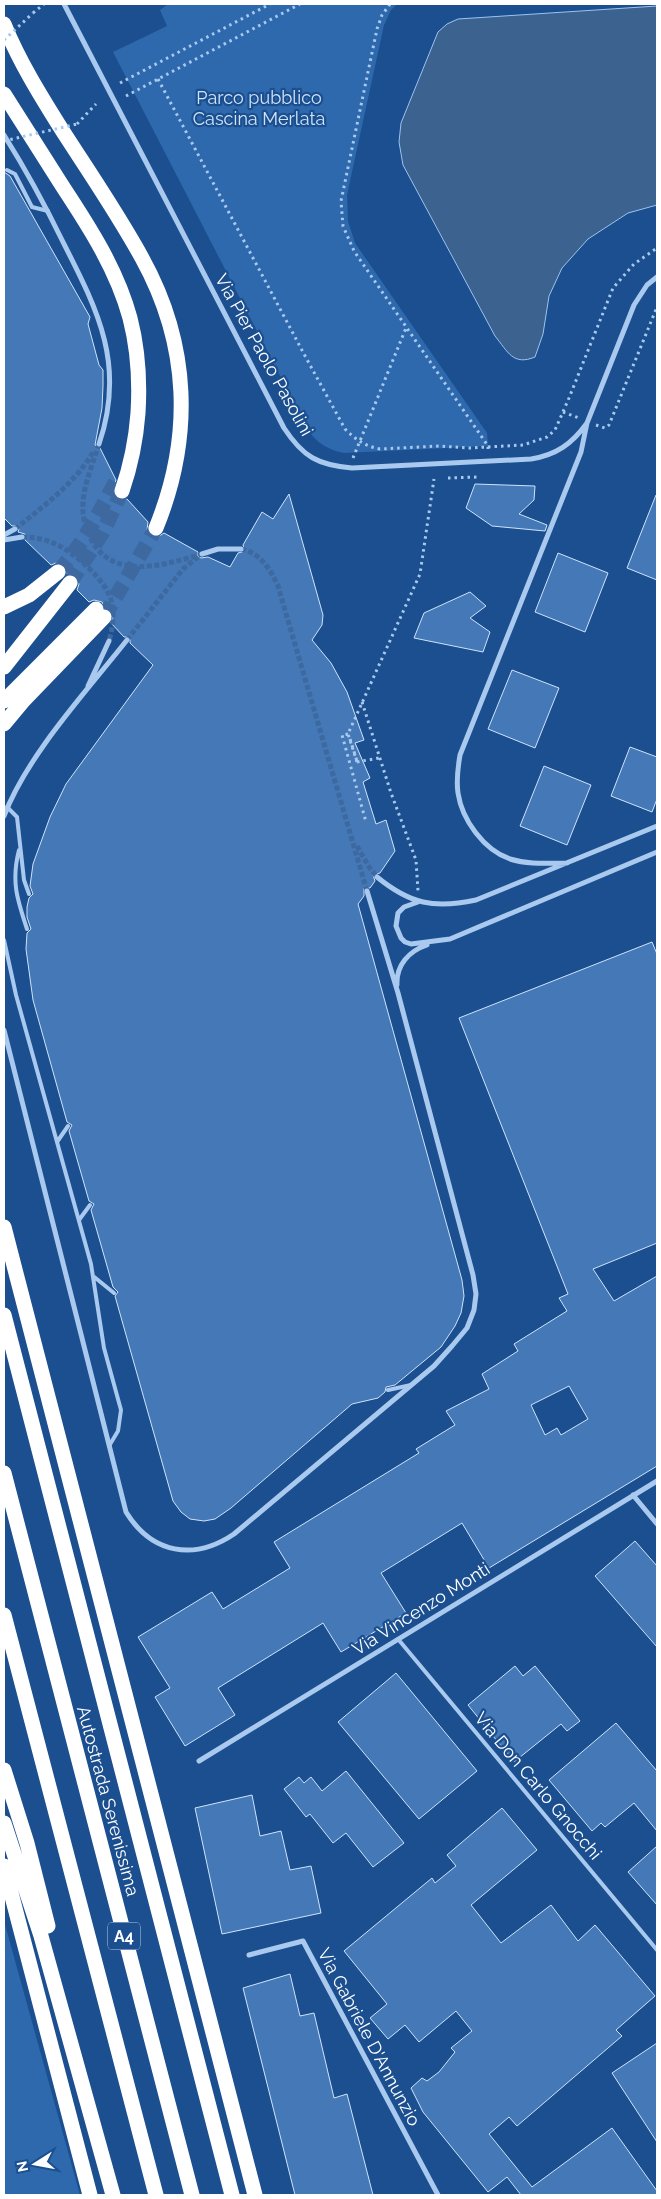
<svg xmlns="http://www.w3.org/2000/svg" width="661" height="2199" font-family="Raleway,sans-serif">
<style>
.green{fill:#2e69ad}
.water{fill:#3c6290;stroke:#9cc4f0}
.building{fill:#4478b7;stroke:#cfe3fa;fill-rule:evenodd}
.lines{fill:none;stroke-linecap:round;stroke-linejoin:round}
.street-tunnel{stroke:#3d69a0;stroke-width:5;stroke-dasharray:5 2.5;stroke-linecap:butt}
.highway-tunnel{stroke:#3d69a0;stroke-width:15;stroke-dasharray:15 8;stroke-linecap:butt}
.path{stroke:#a9c9ee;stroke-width:3;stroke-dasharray:2.5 4;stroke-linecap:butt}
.lane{stroke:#a9c9ee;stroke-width:4}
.street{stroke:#a9c9ee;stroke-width:5}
.highway{stroke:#fff;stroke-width:15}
.path-bridge{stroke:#a9c9ee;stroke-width:3;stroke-dasharray:2.5 4;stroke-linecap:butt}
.labels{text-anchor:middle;stroke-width:4.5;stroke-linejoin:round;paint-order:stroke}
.shield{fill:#1b4f8f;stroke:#bbcadd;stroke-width:1}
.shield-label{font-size:16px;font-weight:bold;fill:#fff}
.park-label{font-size:18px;fill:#cfe3fa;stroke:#1b4f8f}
.street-label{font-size:18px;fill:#fff;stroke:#1b4f8f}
</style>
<rect width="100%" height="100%" fill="#1b4f8f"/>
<path class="green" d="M168,4H397L391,10L384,25L347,195L348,221L355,243L487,433L488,446L344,453C328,450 317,443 308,430L113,52L167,26L160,10Z
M4,1921L80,2195H4Z"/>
<path class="water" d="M657,6V205L628,213L588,239L562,268L549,296L543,334L535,357C513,366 508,352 495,336L403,165L399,142L401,123L438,32L447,24L458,19Z"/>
<path class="building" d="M4,172L10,176L90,317L88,324L99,365L103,370V386L102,408L95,445L100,448L116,480L113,489L115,497L120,500L127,499L148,522L147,530L152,537H158L164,533L198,552V556L201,558L208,557L230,567L238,553L245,551L243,545L262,512L273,519L289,494L323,615L322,625L312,640L331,663L347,692L364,740L355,743L370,778L363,782L376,824L386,820L395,851L380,873L373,875L375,881L370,888H364V896L358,904L462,1280L464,1296L461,1313L455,1326L441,1347L395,1385L386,1387L385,1392L378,1398L352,1404L231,1508L215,1519L204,1521L190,1519L181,1512L173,1501L115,1296L118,1292L113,1287L91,1210L94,1204L89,1201L69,1131L72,1125L67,1122L33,1000L26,949L27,933L31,929L27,917V907L29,898L33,894L30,886L33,864L50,817L66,784L153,665L130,643V637H124L111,623L113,614L105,608L102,602L94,600L89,602L77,590L79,584L76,576L67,574L66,567L62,564L56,563L51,565L25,540V534L18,532L19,529L18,526H12L4,518Z
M475,484L535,486L534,500L519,514L547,525L545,531L492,526L466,508Z
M656,495H657V580L627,568Z
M558,553L608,573L585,632L535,612Z
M470,592L486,606L470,618L490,632L483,652L414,638L424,613Z
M512,670L559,688L535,748L488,729Z
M630,747L657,757V799L652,812L611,796Z
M544,766L591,785L567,845L520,826Z
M652,942L657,954V1243L593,1269L614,1301L657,1276V1466L489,1568L462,1523L381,1573L406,1613L341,1652L323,1623L218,1688L235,1715L185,1746L155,1697L170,1688L138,1637L212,1592L223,1609L290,1568L274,1542L419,1453L416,1449L455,1425L446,1411L489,1389L482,1374L518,1351L514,1344L567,1311L559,1298L568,1294L459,1018ZM569,1386L588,1419L561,1435L557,1428L545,1435L531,1405Z
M635,1541L657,1566V1647L595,1576Z
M515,1666L523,1676L535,1666L580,1721L567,1731L561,1724L514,1762L468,1705Z
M396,1673L477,1771L419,1819L338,1722Z
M616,1723L657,1771V1831L634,1803L605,1827L601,1823L592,1831L549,1780Z
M346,1771L404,1843L373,1867L346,1833L333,1843L310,1814L306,1817L284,1789L299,1777L304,1783L311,1777L322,1791Z
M252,1795L260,1836L281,1831L290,1870L311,1866L321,1913L222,1934L195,1808Z
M502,1808L537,1850L471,1905L501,1943L551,1905L578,1941L595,1925L655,1996L616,2030L622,2036L517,2126L509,2117L489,2134L532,2187L612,2128L657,2191V2195H521L507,2177L488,2192L423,2112L411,2088L422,2078L427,2081L439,2072L455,2052L451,2048L472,2031L456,2011L419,2042L405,2025L388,2039L370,2018L387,2004L344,1951L432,1878L435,1883L456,1866L447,1855Z
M657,1846V1905L628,1872Z
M290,1974L300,2016L314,2013L334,2098L347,2094L373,2195H295L243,1988Z
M657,2043V2142L612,2073Z"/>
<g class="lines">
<path class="street-tunnel" d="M99,444C93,463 84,484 83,503C82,515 85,526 90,537C111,582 165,565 202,554
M15,529C45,505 74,484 94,451
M22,537C47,537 63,546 81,561C109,586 120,603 109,641
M241,549C261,553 270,569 278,586L367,891
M127,640L183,569L198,557
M357,846L369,867L377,877"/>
<path class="highway-tunnel" d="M58,572C83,544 99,513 116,481
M70,583L103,532L122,491
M104,617L156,528"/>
<path class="path" d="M390,4L382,15L377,29L341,201L343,226L354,251L488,446V449
M33,13L44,4
M158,79L304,354L345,429C356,440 365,446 380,449L439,446L470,448L523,445L547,437L555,430L569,398L613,288L634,264L657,248
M120,83L270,4
M126,96L300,4
M77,124L96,104
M563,412L579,418
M596,425L605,428L609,425L657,307
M353,458L406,328
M448,478L479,477
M362,702L391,793L416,860L418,891
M348,734L342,735L366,822
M350,739L357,761
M357,762L348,734L420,574L434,479
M357,762L379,758"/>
<path class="lane" d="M7,170L15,174L32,207L48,211
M7,807L17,817L24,880L29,894
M19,850C11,881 17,899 27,929
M4,940L16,995L91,1264L104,1348L121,1410L118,1431L109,1446
M57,1142L68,1126
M79,1220L90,1205
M93,1276L114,1293
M388,1390L411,1385
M398,1639L657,1950"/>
<path class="street" d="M64,4L284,428C303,457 318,465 352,468L531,459C556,455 572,444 587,423
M4,135C26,170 45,205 63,242C98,311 126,365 99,444
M4,535L15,529
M4,540L22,537
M202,554L218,549H241
M88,686L109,641
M4,816C28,754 86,692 127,640
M567,863C548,863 529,865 510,859C484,850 462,820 458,793C456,780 458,767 460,755L581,452L587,423L634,305L647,285L657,277
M377,877C410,904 434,909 476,900L657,826
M418,902L404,907L398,913L396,926L401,938L405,942L411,944L450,939L657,852
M397,985C396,965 409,951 427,945
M4,1030L126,1512C152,1554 194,1561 234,1534L434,1366L452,1346L467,1328L474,1310L476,1294L473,1275L398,993L367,891
M633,1495L657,1524
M199,1761L657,1481
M249,1955L303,1941L438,2195"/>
<path class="highway" d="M4,24C19,61 40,95 62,130C89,172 118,214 142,258C190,345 193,437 156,528
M4,94C24,125 43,156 63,187C90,228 117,270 130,318C138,349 140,381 138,413C136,440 131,465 122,491
M4,607L29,595L58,572
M4,667L70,583
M4,701L96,609
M4,724L24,700L104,617
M4,1227L255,2195
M4,1315L232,2195
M4,1473L192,2195
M4,1615L156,2195
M4,1770L27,1843L48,1926
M4,1823L41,1936L113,2195
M4,1866L90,2195"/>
<path class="path-bridge" d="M4,40L33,13
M4,141L77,124"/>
</g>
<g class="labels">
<rect class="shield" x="108" y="1922.5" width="32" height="27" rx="4"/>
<g class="shield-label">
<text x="124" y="1942">A4</text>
</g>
<g class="park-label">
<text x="259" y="104">Parco pubblico<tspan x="259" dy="21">Cascina Merlata</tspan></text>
</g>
<g class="street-label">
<text transform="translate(264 355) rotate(61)" y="6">Via Pier Paolo Pasolini</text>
<text transform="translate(421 1609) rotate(-32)" y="6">Via Vincenzo Monti</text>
<text transform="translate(538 1786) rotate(50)" y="6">Via Don Carlo Gnocchi</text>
<text transform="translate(108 1801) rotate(75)" y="6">Autostrada Serenissima</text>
<text transform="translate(369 2037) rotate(62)" y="6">Via Gabriele D'Annunzio</text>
</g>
</g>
<rect width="661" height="2199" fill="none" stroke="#ffffff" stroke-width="10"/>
<g transform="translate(35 2164) rotate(259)" stroke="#1b4f8f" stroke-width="4" paint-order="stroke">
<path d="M0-4L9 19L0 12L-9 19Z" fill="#ffffff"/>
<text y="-8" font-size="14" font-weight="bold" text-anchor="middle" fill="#ffffff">N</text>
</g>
</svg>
